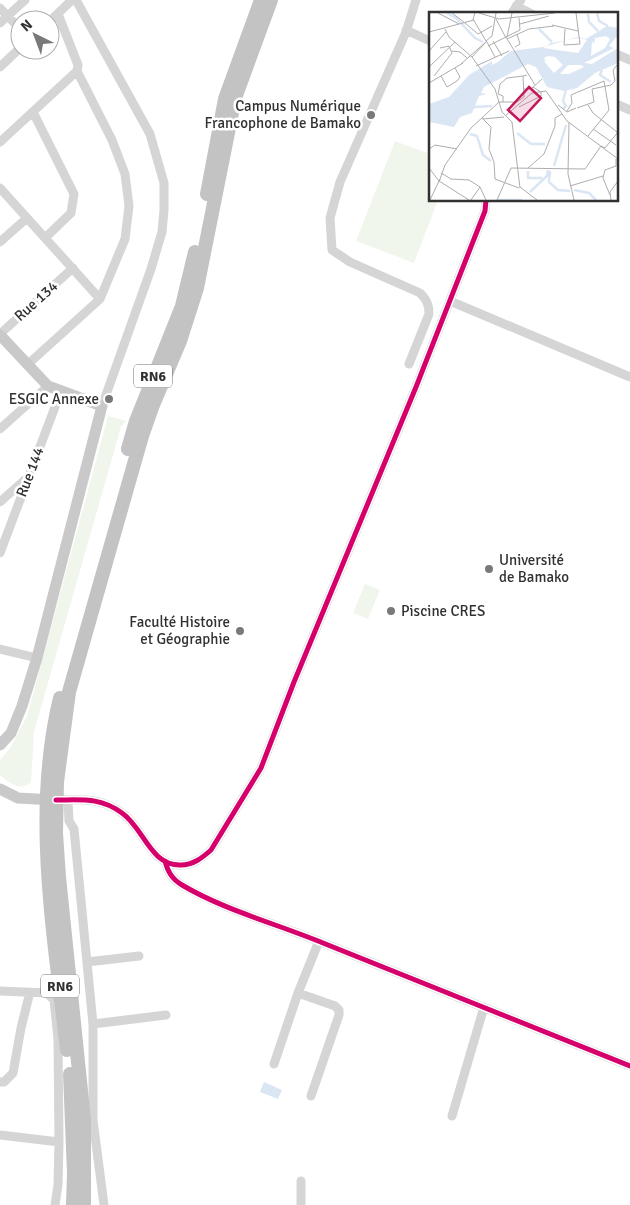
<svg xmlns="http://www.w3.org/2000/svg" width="630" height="1205" font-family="Signika,sans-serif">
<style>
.green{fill:#f1f6ed}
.water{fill:#dae6f3}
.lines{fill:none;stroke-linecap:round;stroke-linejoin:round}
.minor{stroke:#d5d5d5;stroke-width:9}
.major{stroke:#c9c9c9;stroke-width:11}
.highway{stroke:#c3c3c3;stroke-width:14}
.cycleway-casing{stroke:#fff;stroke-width:8}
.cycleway{stroke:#d6006c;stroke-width:5}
.poi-dot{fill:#797979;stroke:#fff;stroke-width:2}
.labels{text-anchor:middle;stroke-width:5;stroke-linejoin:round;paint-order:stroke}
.shield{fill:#fff;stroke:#6f6f6f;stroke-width:1}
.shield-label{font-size:14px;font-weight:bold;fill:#313131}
.poi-label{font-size:15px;fill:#313131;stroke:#fff;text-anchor:end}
.street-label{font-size:15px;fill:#313131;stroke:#fff}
.inset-river{fill:none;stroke:#dae6f3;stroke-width:2.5}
.inset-road{fill:none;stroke:#adadad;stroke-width:1}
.view{fill:#c2185b;fill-opacity:0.15;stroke:#c2185b;stroke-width:2.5}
.inset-edge{fill:none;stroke:#313131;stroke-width:2.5}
</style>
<rect width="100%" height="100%" fill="#fff"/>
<path class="green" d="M395,141L430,154V200H438L414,263L356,241Z
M108,416L126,421L121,427L34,732L31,782C21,792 9,783 0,775V760L10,748L27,716Z
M365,584L380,590L368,619L353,613Z"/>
<path class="water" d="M264,1082L282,1090L278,1099L260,1092Z"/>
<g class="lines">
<path class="minor" d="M76,0L150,134L164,183V210L162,232L151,269L102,406
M516,6L532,14
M0,8L20,29
M511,14L521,0
M50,21L72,0
M0,23L25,0
M406,30L430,41
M616,54L630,60
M0,67L20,48
M616,104L630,110
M33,112L74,194L71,213L45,238
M0,142L77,71
M0,188L100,299
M0,242L27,218
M450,301L630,377
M0,334L73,268
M409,364L429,314C429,305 427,300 420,293L350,262L332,250L330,218L340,182L406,32L416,0
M27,365L100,299L125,239L129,206L125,174L112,140L77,71L78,65L58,14
M0,429L48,386
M0,502L28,477
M0,553L61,391
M0,649L37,658
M56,800C82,800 100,797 122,813C144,828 150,866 181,865C193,865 202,858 211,850L261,768L294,682L416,387L485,211L486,200
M68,800L69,821L74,829L93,1024V1120L104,1205
M165,861C168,872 172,879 182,885C224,910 277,924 323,943C425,984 528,1025 630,1066
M87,962L139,956
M0,991L47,993L54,1000L58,1039L59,1142L58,1185L55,1205
M298,993L335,1006L339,1010V1015L311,1096
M93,1024L166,1015
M274,1064L298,993L319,941
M0,1082H4L13,1073L21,1028L30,992
M452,1116L484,1007
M0,1135L59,1142
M301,1205V1181"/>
<path class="major" d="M0,335L48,386L102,406L37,658L22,706L11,733L0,745
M0,789L18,798L54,800"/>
<path class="highway" d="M207,194L225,99L261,0
M128,449L136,421L182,306L195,252
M60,698C32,813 54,934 67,1050
M70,1074L74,1173L73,1205
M84,1205V1120L59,877L56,833L57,782L69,692L142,436L153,405L180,341L197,288L235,98L271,0"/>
<defs>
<path id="cycleway" d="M56,800C82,800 100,797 122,813C144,828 150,866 181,865C193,865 202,858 211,850L261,768L294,682L416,387L485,211L486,200
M165,861C168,872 172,879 182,885C224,910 277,924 323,943C425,984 528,1025 630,1066"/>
</defs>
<use href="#cycleway" class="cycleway-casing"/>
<use href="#cycleway" class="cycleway"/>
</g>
<g class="poi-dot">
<circle cx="371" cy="115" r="5"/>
<circle cx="109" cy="399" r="5"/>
<circle cx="489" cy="569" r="5"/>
<circle cx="391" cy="611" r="5"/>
<circle cx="240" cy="631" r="5"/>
</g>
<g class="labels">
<g class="shield">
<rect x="134" y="364.5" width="38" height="23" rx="4"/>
<rect x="41" y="974.5" width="38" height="23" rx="4"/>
</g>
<g class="shield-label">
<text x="153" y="381">RN6</text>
<text x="60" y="991">RN6</text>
</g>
<g class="poi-label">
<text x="361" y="111">Campus Numérique<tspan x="361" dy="17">Francophone de Bamako</tspan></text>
<text x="99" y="404">ESGIC Annexe</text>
<text x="499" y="565" text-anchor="start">Université<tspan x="499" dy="17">de Bamako</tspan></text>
<text x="401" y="616" text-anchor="start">Piscine CRES</text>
<text x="230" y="627">Faculté Histoire<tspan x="230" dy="17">et Géographie</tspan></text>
</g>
<g class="street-label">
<text transform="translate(36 301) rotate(-42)" y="5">Rue 134</text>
<text transform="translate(30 472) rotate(-69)" y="5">Rue 144</text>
</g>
</g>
<g transform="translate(429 12)">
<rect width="189" height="189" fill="#fff"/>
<path d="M178,14L189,16V27L187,25L180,34L185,36L155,51L163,52L189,36V51L166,61L148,76L135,79L118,75L107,55L99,52L55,75L52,81L58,82L50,84L43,101L31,105L25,115L0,110V92L20,85L40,63L63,49V53L69,50L82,39L114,35L149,25L157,27ZM177,24L181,27L176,36L162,44L163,29L165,32L166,26ZM150,26L158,28L149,41L114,36L122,31ZM119,44L126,45L134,53L125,61L114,48L117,50L115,46ZM139,53H152L155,55L140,62H131Z" fill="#dae6f3" fill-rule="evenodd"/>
<path class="inset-river" d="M18,1L27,6L46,26L54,30M168,1L170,9L179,14M159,2L160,10L169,19M110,17L123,30M173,58L171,63L182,70M45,95L63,94M134,97L137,94L134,89L137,78M88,121L102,132H116M41,122L48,124L54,143L62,149M125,154L137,113M99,159V166H113M121,159L120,170L129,178L141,179M145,178L160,181L167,188M101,180L118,164L119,158M69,188H93"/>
<path class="inset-road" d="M9,1L30,12M23,1L36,11M46,1L44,7L57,29M50,1L70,7L126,1M67,7L77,26M36,11L49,22L63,14M91,12L120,4M123,13L149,19M16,17L20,25L43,45M136,17L135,33L151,32L147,1M0,20L45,8M77,25L106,73M78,25L83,1M78,27L100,17L125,14M57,29L63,24L67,1M64,29L73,44M58,30L66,45M59,34L91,18L90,6M86,35L91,32L88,22M0,39L17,20M23,39L31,40L38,46M32,52L58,29L43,45L66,77L73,100L83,110L91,176M47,54L80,39M0,55L26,30M5,64L23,41L20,34L11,36M12,64L18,75L28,69L31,65L26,56M0,71L34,51M94,77H102L113,67M163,77L182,73L186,69L184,58L189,52M74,90V84L69,82L71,72L78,66L94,64M129,93L138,100L147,96M159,93L164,101L188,120M90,95L112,84V80L104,75M148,96L165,90L163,77M138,99L143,91L142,83L175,69L180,98L159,124M76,104L103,81L117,79L138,109L189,147M53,106L62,115L60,137L65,150L66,167L90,176M54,107L75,105M140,111L139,162L145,188M164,117L187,133M0,137L6,133L28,137M0,156L10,169M99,156L115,142L126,114V106L133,102M156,157L172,134L176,136L189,120M12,161L22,167L40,168L51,175L57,188M10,169L40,188M10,170L16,153L42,116L70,90H88L95,85L94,64L98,63M141,174L174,164M91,175L108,188M181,183L174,166L176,158L187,154V147M1,188L11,167M42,188L51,175M68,188L82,156L156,157M182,188L181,180L189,169"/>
<path class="view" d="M100,75L112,86L91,109L79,98Z"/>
<rect width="189" height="189" class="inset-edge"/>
</g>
<g transform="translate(35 35) rotate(318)"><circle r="24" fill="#ffffff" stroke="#adadad"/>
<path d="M0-4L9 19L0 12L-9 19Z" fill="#797979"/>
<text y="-8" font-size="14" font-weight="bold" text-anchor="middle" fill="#313131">N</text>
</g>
</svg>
